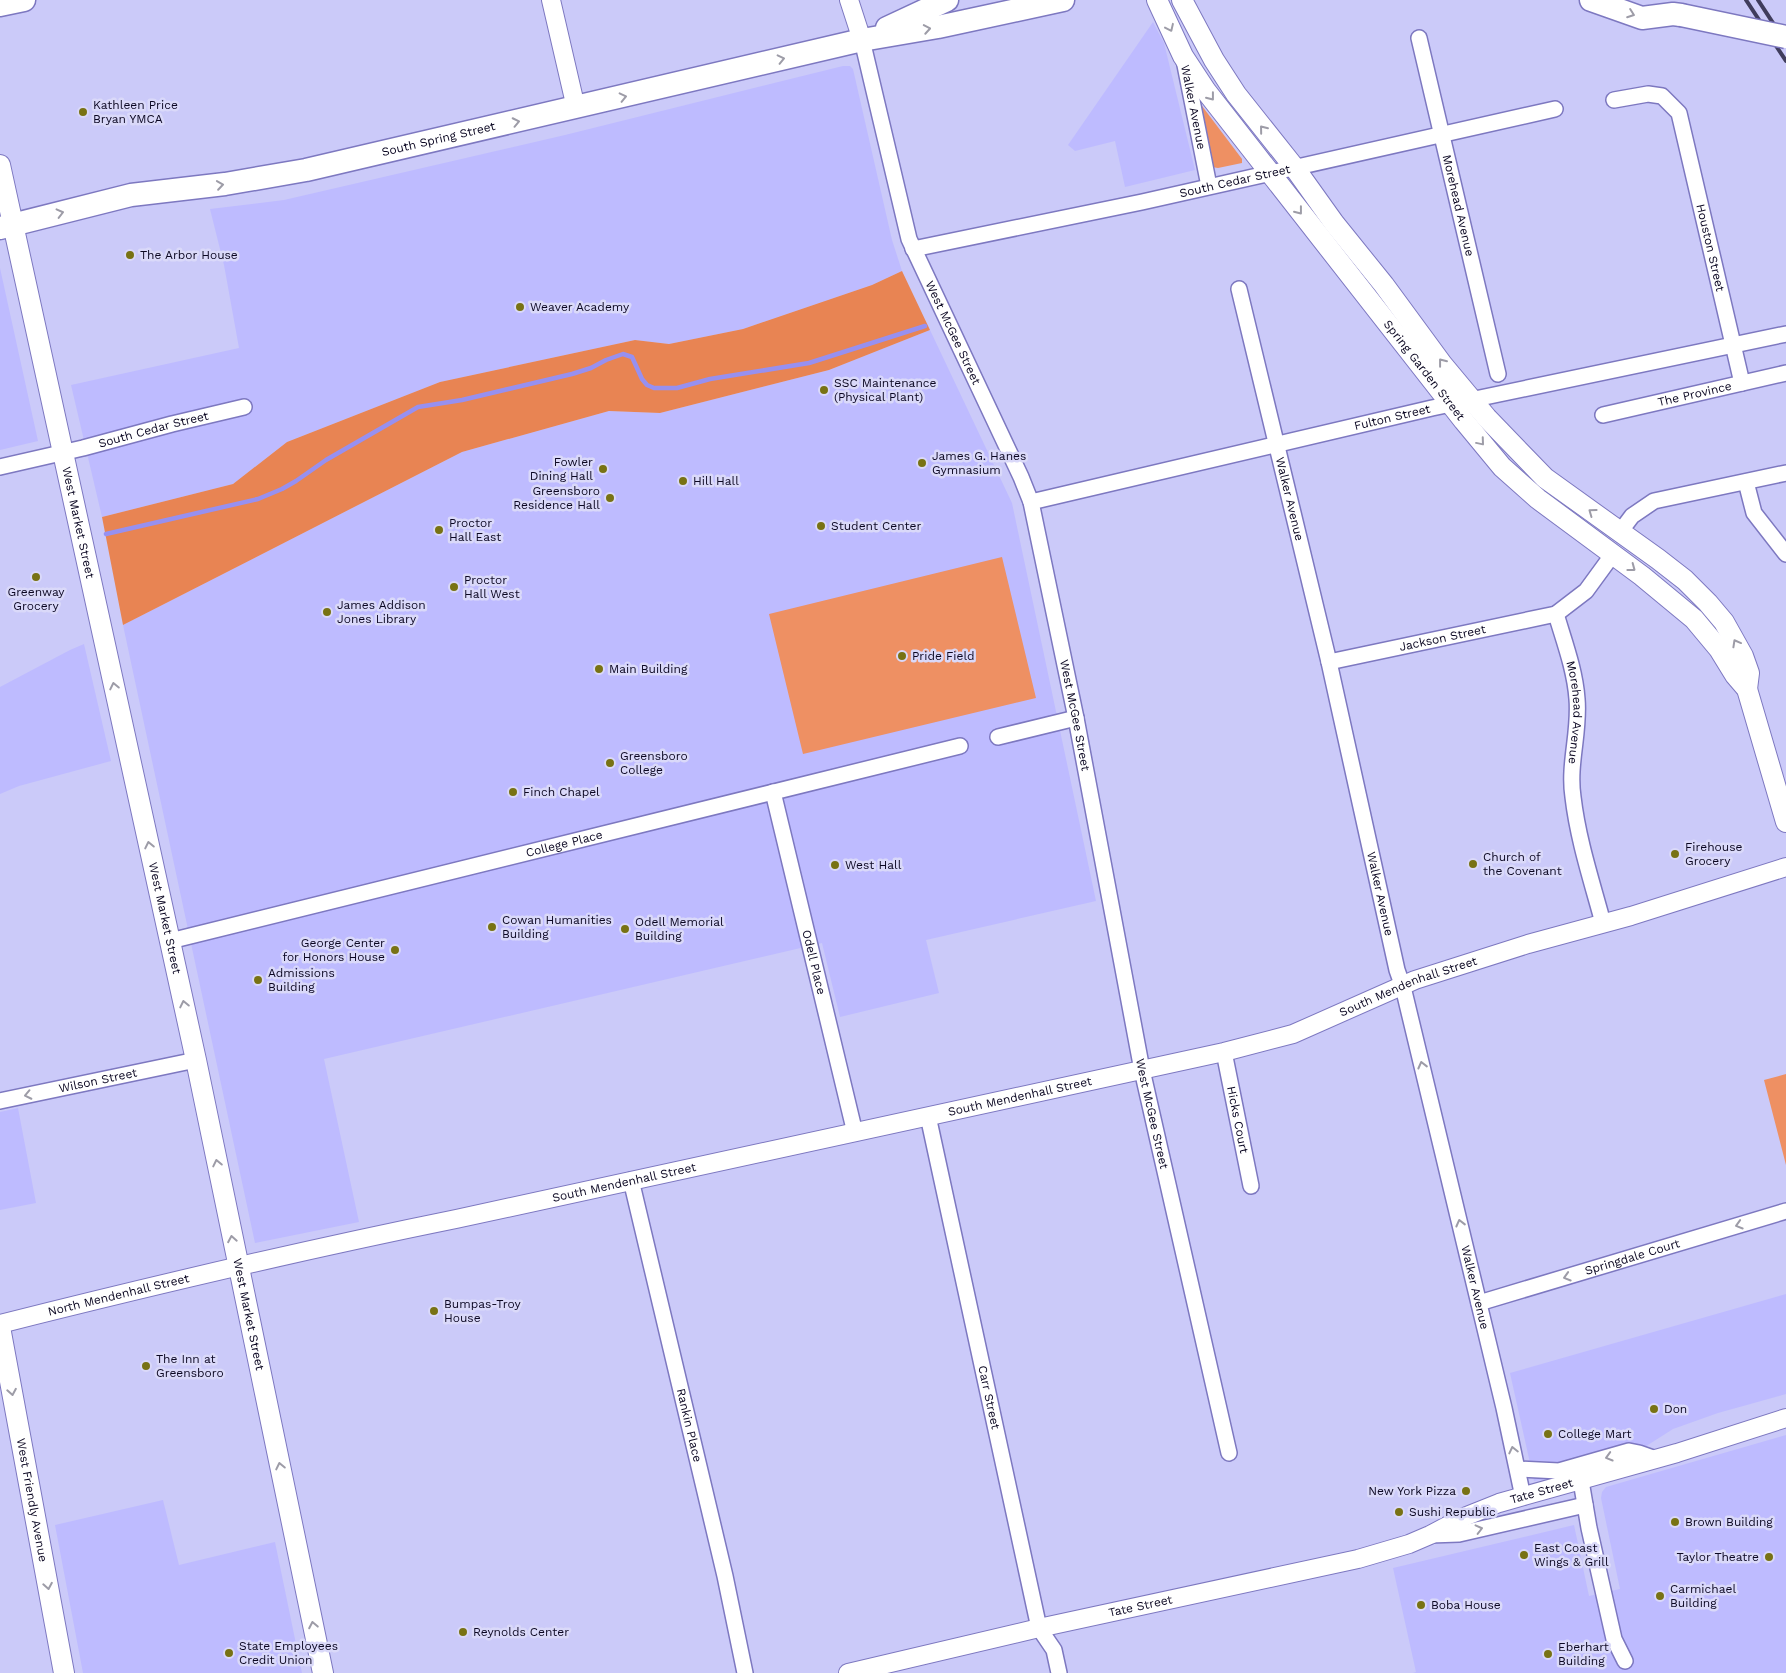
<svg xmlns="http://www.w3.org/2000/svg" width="1786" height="1673" font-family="'Work Sans',sans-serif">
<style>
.built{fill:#bebbff}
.green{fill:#ee9063}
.forest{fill:#e88453}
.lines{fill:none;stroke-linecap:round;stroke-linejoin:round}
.stream{stroke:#9790f0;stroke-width:4.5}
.minor-casing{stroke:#7d78c0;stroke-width:18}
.tertiary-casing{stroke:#7d78c0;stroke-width:20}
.secondary-casing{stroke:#7d78c0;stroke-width:22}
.primary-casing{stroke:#7d78c0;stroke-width:25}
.minor{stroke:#fff;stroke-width:15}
.tertiary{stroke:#fff;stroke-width:18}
.secondary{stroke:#fff;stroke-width:20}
.primary{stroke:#fff;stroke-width:22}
.rail{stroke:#403d5d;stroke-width:4}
.primary-bridge-casing{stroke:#7d78c0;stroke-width:25;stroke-linecap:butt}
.primary-bridge{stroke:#fff;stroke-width:22}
.oneway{stroke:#9d9ca7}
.poi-dot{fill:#787214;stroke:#dad9f9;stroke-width:2}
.labels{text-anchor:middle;stroke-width:5;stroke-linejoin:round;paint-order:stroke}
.poi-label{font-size:12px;fill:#0b0722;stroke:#dad9f9;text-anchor:start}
.street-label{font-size:12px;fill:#0b0722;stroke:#dad9f9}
</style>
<rect width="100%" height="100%" fill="#cbcaf9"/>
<path class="built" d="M1153,22L1164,43L1195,170L1125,187L1115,141L1075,151L1068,145Z
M843,66H850L853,69L892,240L902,271L872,285L743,329L669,344L635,340L440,382L287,442L233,484L102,517L71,385L239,348L224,265L210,209L284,200L565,135Z
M0,268L38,441L0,450Z
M930,330L1012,503L1096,901L926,940L939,993L840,1017L822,943L324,1059L359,1222L255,1243L123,625L462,452L609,411L660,413L829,370Z
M84,644L111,761L19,786L0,794V687L70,650Z
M18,1108L36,1203L0,1210V1112Z
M1786,1294V1394L1718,1413L1673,1429L1629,1457L1555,1478L1534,1481L1510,1373Z
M1786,1435V1673H1413L1416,1672L1393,1568L1574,1525L1589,1596L1620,1589L1601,1498L1602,1492L1606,1487Z
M163,1500L179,1565L275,1542L302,1673H83L55,1525Z"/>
<path class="green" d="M1199,106H1202L1242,159V163L1218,168L1212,167Z
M1002,557L1036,698L803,754L769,614Z
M1786,1074V1165L1764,1080Z"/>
<path class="forest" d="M902,271L930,330L829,370L660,413L609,411L462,452L123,625L102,517L233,484L287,442L440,382L635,340L669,344L743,329L872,285Z"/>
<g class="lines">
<path class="stream" d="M106,534L258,499L282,489L296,481L326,460L418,407L462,400L572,374L591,368L606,360L623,354L632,357L642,379L647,385L654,388H677L710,379L809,363L925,326"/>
<defs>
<g id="minor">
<path id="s1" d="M1419,38L1498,374"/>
<path id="s2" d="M862,40L909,239L1021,477L1031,502L1076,718L1142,1070L1229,1453"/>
<path id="s3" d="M1184,60L1209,186"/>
<path id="s4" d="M1614,100L1648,94L1662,96L1679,113L1742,383"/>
<path id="s5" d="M913,249L1142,202L1555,109"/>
<path id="s6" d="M1239,289L1329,662L1397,970L1403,987L1504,1408L1523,1497"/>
<path id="s7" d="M1603,415L1786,373"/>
<path id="s8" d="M0,467L83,448L172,424L244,407"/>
<path d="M1746,482L1754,513L1786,554"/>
<path id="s9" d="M1031,502L1432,408L1786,334"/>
<path d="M1620,532L1632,516L1654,501L1786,473"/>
<path id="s10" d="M1556,614C1564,641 1575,670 1577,699C1580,732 1568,764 1573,797C1578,840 1592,882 1603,923"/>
<path id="s11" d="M1329,662L1556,614L1586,591L1613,554"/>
<path d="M998,737L1076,718"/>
<path id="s12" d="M773,792L855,1133"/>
<path id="s13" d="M170,941L960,746"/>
<path id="s14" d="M1224,1052L1251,1186"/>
<path id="s15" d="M0,1101L196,1060"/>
<path id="s16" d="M928,1116L1039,1628L1054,1650L1059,1673"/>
<path id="s17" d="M631,1180L725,1576L745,1673"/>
<path id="s18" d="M1479,1303L1786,1211"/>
<path d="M1518,1469L1559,1471L1629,1451L1639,1453L1656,1459"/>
<path d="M1581,1481L1589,1528L1614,1639L1625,1661"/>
<path d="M1430,1535L1459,1534L1585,1505"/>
</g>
<g id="tertiary">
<path d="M551,0L576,108"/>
<path d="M849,0L862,40"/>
<path id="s19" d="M0,1324C151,1286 303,1250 456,1219L1224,1052L1293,1034L1415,980L1528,944L1631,916L1786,867"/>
<path id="s20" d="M848,1673L1039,1628L1358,1559L1409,1544L1430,1535L1464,1517L1499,1503L1677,1453L1786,1418"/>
</g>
<g id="secondary">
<path id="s21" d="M1157,0L1183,56L1206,91L1464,421L1502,467L1538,499L1642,576L1694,619L1719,649L1735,675L1747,689L1786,822"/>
<path d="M1182,0L1214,60L1236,94L1294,167L1334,223L1384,285L1442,364L1487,418L1545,478L1658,559L1685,580L1708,603L1724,622L1743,656L1749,673L1747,689"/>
<path id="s22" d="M0,165L196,1060L323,1673"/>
<path id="s23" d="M0,1327L64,1673"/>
</g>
<g id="primary">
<path d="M1591,0L1642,18L1673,14L1681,15"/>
<path d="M0,5L24,0"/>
<path d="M887,28L947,0"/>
<path id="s24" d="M0,228L131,195L225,184L306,170L862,40L938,27L1063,0"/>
</g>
</defs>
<use href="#minor" class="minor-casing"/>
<use href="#tertiary" class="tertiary-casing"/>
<use href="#secondary" class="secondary-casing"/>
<use href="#primary" class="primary-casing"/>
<use href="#minor" class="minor"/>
<use href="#tertiary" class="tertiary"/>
<use href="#secondary" class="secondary"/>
<use href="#primary" class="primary"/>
<path class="rail" d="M1746,0L1786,61
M1758,0L1786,43"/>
<defs>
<path id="primary-bridge" d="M1681,15L1786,37"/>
</defs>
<use href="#primary-bridge" class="primary-bridge-casing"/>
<use href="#primary-bridge" class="primary-bridge"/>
</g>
<defs><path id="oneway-chevron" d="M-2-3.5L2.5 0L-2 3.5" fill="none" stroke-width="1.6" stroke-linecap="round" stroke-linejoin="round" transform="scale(1.25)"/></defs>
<g class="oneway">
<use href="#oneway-chevron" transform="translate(1631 14) rotate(20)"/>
<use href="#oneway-chevron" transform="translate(1170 28) rotate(65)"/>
<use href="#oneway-chevron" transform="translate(927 29) rotate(-10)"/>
<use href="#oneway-chevron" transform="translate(781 59) rotate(-13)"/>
<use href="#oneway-chevron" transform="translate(623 97) rotate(-13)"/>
<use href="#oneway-chevron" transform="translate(1211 97) rotate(52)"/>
<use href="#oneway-chevron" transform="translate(516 122) rotate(-12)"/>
<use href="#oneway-chevron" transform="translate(1263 129) rotate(-129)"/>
<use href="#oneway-chevron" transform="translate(220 185) rotate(-8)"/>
<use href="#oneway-chevron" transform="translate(1299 211) rotate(52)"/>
<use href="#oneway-chevron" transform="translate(60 213) rotate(-14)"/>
<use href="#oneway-chevron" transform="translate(1442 362) rotate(-128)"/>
<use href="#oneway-chevron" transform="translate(1481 442) rotate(50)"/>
<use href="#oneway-chevron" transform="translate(1592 512) rotate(-144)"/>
<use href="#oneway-chevron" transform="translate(1632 568) rotate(37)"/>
<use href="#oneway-chevron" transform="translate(1736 643) rotate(-119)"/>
<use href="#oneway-chevron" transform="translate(114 686) rotate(-102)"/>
<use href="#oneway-chevron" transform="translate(149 845) rotate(-102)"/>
<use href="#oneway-chevron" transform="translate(184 1004) rotate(-102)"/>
<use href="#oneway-chevron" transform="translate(1422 1065) rotate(-104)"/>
<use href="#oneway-chevron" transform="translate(28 1095) rotate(168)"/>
<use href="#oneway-chevron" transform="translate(217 1163) rotate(-102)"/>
<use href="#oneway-chevron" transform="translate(1460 1223) rotate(-104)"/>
<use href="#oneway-chevron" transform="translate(1739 1225) rotate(163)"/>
<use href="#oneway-chevron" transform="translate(232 1239) rotate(-100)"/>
<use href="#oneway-chevron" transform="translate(1567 1277) rotate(163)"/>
<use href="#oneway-chevron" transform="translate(12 1392) rotate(80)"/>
<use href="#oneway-chevron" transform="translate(1513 1450) rotate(-103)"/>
<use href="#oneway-chevron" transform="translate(1609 1457) rotate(164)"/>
<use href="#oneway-chevron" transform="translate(280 1466) rotate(-102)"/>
<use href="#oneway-chevron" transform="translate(1479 1529) rotate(-14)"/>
<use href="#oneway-chevron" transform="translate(48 1586) rotate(80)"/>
<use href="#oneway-chevron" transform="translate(313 1625) rotate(-101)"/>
</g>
<g class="poi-dot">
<circle cx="83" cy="112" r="5"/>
<circle cx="130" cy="255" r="5"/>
<circle cx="520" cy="307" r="5"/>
<circle cx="824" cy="390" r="5"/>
<circle cx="922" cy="463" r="5"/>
<circle cx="603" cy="469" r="5"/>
<circle cx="683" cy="481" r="5"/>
<circle cx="610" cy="498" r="5"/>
<circle cx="821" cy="526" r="5"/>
<circle cx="439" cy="530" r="5"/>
<circle cx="36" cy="577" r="5"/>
<circle cx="454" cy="587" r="5"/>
<circle cx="327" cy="612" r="5"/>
<circle cx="902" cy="656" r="5"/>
<circle cx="599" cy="669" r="5"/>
<circle cx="610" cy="763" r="5"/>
<circle cx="513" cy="792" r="5"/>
<circle cx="1675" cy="854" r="5"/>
<circle cx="1473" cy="864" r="5"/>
<circle cx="835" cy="865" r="5"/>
<circle cx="492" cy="927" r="5"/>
<circle cx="625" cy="929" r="5"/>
<circle cx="395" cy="950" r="5"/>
<circle cx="258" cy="980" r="5"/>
<circle cx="434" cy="1311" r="5"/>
<circle cx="146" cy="1366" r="5"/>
<circle cx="1654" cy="1409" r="5"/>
<circle cx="1548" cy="1434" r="5"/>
<circle cx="1466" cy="1491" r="5"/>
<circle cx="1399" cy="1512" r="5"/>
<circle cx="1675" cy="1522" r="5"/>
<circle cx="1524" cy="1555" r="5"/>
<circle cx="1769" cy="1557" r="5"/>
<circle cx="1660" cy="1596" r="5"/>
<circle cx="1421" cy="1605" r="5"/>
<circle cx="463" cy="1632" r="5"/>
<circle cx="229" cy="1653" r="5"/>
<circle cx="1548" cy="1654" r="5"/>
</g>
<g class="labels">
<g class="poi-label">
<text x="93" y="109">Kathleen Price<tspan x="93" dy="14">Bryan YMCA</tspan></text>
<text x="140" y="259">The Arbor House</text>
<text x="530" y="311">Weaver Academy</text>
<text x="834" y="387">SSC Maintenance<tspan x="834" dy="14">(Physical Plant)</tspan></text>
<text x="932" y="460">James G. Hanes<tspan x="932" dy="14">Gymnasium</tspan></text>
<text x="593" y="466" text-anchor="end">Fowler<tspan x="593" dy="14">Dining Hall</tspan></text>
<text x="693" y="485">Hill Hall</text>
<text x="600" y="495" text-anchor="end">Greensboro<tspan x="600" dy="14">Residence Hall</tspan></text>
<text x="449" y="527">Proctor<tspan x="449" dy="14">Hall East</tspan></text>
<text x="831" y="530">Student Center</text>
<text x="464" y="584">Proctor<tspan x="464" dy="14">Hall West</tspan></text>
<text x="36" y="596" text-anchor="middle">Greenway<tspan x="36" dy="14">Grocery</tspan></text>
<text x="337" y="609">James Addison<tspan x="337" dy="14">Jones Library</tspan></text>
<text x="912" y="660">Pride Field</text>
<text x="609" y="673">Main Building</text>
<text x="620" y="760">Greensboro<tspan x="620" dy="14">College</tspan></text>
<text x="523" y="796">Finch Chapel</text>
<text x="1685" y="851">Firehouse<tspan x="1685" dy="14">Grocery</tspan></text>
<text x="1483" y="861">Church of<tspan x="1483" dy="14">the Covenant</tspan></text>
<text x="845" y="869">West Hall</text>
<text x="502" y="924">Cowan Humanities<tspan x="502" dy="14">Building</tspan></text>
<text x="635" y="926">Odell Memorial<tspan x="635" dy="14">Building</tspan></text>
<text x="385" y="947" text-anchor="end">George Center<tspan x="385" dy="14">for Honors House</tspan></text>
<text x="268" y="977">Admissions<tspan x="268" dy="14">Building</tspan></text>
<text x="444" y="1308">Bumpas-Troy<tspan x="444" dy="14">House</tspan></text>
<text x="156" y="1363">The Inn at<tspan x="156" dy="14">Greensboro</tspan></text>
<text x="1664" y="1413">Don</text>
<text x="1558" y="1438">College Mart</text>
<text x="1456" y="1495" text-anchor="end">New York Pizza</text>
<text x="1409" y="1516">Sushi Republic</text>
<text x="1685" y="1526">Brown Building</text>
<text x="1534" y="1552">East Coast<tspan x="1534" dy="14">Wings &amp; Grill</tspan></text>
<text x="1759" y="1561" text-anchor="end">Taylor Theatre</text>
<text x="1670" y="1593">Carmichael<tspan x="1670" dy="14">Building</tspan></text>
<text x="1431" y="1609">Boba House</text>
<text x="473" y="1636">Reynolds Center</text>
<text x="239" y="1650">State Employees<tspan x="239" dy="14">Credit Union</tspan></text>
<text x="1558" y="1651">Eberhart<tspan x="1558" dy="14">Building</tspan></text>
</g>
<g class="street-label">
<text dy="4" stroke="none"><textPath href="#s3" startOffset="48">Walker Avenue</textPath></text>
<text dy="4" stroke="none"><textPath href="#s24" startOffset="448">South Spring Street</textPath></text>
<text dy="4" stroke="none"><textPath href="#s5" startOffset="329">South Cedar Street</textPath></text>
<text dy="4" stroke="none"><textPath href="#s1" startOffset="172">Morehead Avenue</textPath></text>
<text dy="4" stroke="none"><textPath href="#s4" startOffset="211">Houston Street</textPath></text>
<text dy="4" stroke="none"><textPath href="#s2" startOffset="308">West McGee Street</textPath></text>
<text dy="4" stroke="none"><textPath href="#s21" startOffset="458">Spring Garden Street</textPath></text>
<text dy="4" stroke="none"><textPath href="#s7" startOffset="94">The Province</textPath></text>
<text dy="4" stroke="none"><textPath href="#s9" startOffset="371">Fulton Street</textPath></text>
<text dy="4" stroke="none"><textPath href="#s8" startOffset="158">South Cedar Street</textPath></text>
<text dy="4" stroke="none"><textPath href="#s6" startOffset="216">Walker Avenue</textPath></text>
<text dy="4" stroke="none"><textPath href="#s22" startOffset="366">West Market Street</textPath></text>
<text dy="4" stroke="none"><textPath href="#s11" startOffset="116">Jackson Street</textPath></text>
<text dy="4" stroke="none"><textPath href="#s10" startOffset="101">Morehead Avenue</textPath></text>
<text dy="4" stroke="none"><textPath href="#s2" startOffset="712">West McGee Street</textPath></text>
<text dy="4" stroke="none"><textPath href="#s13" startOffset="406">College Place</textPath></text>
<text dy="4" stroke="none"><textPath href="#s6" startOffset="621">Walker Avenue</textPath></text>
<text dy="4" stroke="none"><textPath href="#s22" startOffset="771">West Market Street</textPath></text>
<text dy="4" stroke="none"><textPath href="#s12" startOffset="175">Odell Place</textPath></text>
<text dy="4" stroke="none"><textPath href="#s19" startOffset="1450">South Mendenhall Street</textPath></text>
<text dy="4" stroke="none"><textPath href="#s15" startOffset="100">Wilson Street</textPath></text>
<text dy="4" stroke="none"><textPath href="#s19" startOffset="1045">South Mendenhall Street</textPath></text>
<text dy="4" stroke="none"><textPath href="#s2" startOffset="1118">West McGee Street</textPath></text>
<text dy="4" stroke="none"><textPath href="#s14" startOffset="69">Hicks Court</textPath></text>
<text dy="4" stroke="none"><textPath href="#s19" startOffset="640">South Mendenhall Street</textPath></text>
<text dy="4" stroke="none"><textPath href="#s18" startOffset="160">Springdale Court</textPath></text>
<text dy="4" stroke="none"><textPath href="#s6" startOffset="1026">Walker Avenue</textPath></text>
<text dy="4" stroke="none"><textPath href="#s19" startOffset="122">North Mendenhall Street</textPath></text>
<text dy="4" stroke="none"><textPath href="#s22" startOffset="1176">West Market Street</textPath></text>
<text dy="4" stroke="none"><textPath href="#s16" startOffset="288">Carr Street</textPath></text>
<text dy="4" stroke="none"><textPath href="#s17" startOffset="252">Rankin Place</textPath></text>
<text dy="4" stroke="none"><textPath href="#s20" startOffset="719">Tate Street</textPath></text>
<text dy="4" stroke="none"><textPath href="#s23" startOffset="176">West Friendly Avenue</textPath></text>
<text dy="4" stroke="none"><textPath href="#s20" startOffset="300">Tate Street</textPath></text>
</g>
</g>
</svg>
